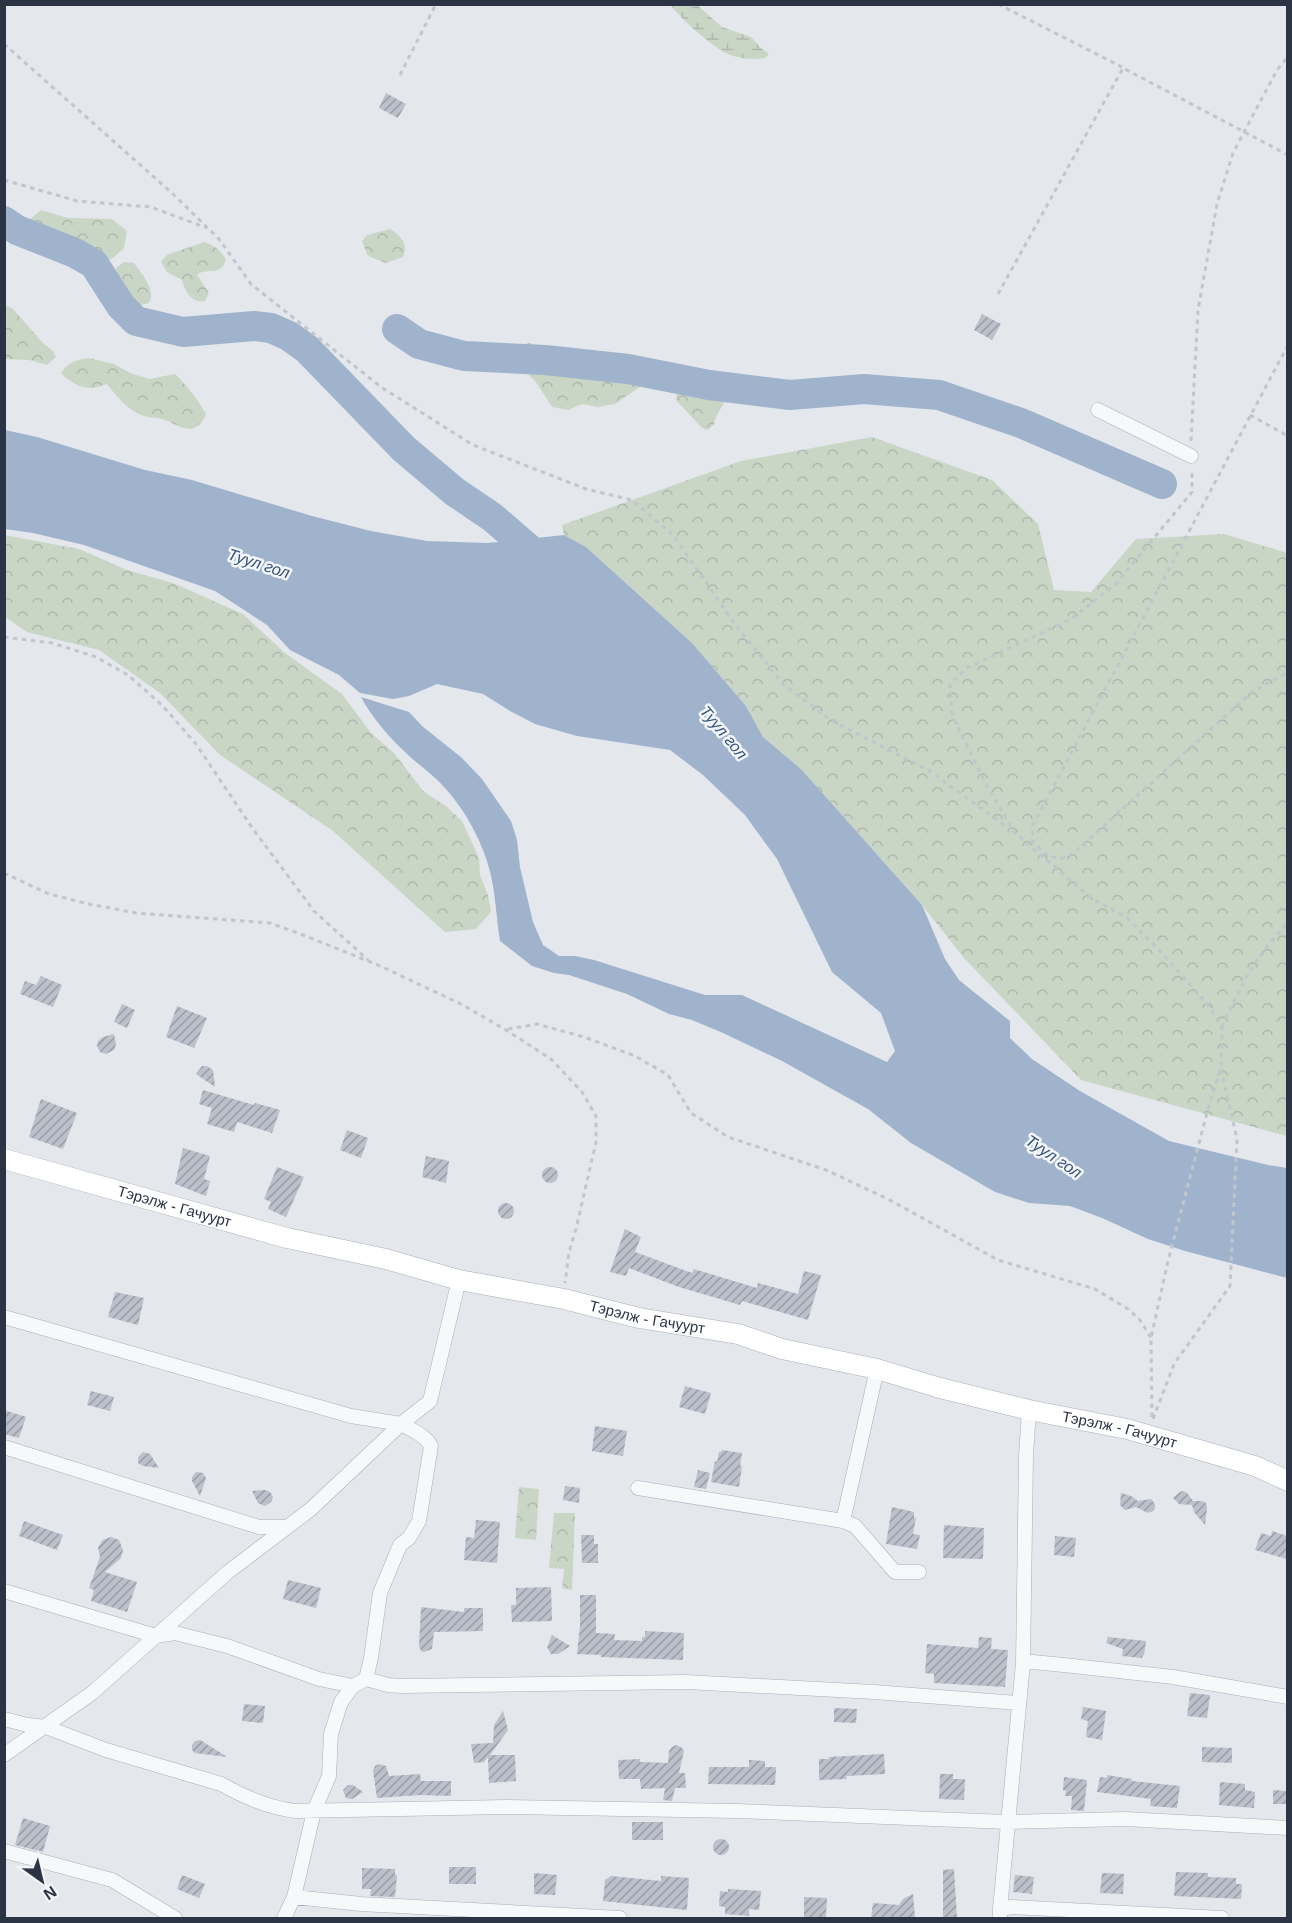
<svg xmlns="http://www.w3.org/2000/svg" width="1292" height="1923" font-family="Arial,sans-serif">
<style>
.forest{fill:url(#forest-crowns)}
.wetland{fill:url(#wetland-marsh)}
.water{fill:#9fb4cc}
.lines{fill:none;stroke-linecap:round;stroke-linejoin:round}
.river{stroke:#9fb4cc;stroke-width:30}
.building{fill:url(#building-hatch)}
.minor-casing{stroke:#a9aeb7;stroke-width:15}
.secondary-casing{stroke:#a9aeb7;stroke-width:21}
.path{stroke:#c2c5cb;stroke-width:3;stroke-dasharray:4.5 4.5;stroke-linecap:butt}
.minor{stroke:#f7f8fa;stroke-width:14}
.secondary{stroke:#fff;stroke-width:20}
.labels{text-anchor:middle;stroke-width:5;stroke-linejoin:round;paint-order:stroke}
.street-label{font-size:15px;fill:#2b3445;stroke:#f4f6f9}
.water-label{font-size:16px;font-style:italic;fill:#34527a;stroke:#f4f6f9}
</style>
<defs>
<pattern id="forest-crowns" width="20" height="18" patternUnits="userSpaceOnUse" patternTransform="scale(1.5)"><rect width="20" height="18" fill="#c9d6c5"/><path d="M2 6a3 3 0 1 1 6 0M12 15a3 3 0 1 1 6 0" fill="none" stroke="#adb8ab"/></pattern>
<pattern id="wetland-marsh" width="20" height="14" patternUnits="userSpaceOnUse" patternTransform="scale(1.5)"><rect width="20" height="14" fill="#c9d6c5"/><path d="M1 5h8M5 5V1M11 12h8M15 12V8" fill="none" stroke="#adb8ab"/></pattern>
<pattern id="building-hatch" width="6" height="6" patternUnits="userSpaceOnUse" patternTransform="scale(1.5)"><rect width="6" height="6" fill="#bbc0ca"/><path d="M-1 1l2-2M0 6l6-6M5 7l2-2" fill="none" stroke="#989da6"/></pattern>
</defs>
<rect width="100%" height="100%" fill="#e4e7ec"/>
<path class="forest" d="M41,210L68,218L112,219L127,231L124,248L113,258L103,262C91,255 79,247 67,243C52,239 39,235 26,227L29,220Z
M390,229C401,236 409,244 403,257L386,263L368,256L362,241L367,235Z
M204,242C215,246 220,249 226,260C219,278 208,266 197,275L209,293L205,301C192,304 185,291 182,280L167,272L161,262L167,255Z
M124,262L134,263C141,273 157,291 149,303L137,306L117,281L116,268Z
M5,305L12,308L43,343L53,351L56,357L47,365L29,360L5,359Z
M529,343C535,344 541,347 547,347C553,348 559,346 565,348C574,351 583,357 591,357C613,358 651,344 647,382L615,404L598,407L582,404L568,410L552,407L536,382L522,368L513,352L520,345Z
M89,358L114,364L130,373L149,379L175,374C187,385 198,400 206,414C194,441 179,424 162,419C157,417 152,418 148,417C130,413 118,398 107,384C103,385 97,388 92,388C81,389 68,381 61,373C68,362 76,360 89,358Z
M686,388L714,391L726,396C724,407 715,414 714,425L707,430L702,428L676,400L677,391Z
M872,437L992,480L1038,524L1054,590L1091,592L1136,539L1224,534L1287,553V1136L1081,1080L964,958L922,905L801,769L763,737L746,706L692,643L586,547L564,535L562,525L741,461Z
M4,535L79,549L127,570L173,583L243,614L285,653L342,694L371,733L394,753L424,792L446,806L462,821L479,858L480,875L488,895L491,912L476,929L445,932L333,831L220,755L160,693L99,650L27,632L5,617Z
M519,1487L539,1489L536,1540L515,1538Z
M554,1513H575L572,1590L562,1588L564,1569L549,1568Z"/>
<path class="wetland" d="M670,5H697L722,27L751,37L761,48L769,54L766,58C753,60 740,59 728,54C708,44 684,21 670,5Z"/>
<path class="water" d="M5,430L37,437L145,470L192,480L312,516L371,531L427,541L488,543L564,535L586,547L692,643L746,706L763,737L801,769L922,905L945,959L959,980L1010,1021V1038L1032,1059L1080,1091L1169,1141L1268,1165L1287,1168V1278L1185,1251L1148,1239L1102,1218L1070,1206L1029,1203L995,1192L911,1143L868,1109L782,1061L723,1033L692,1020L669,1014L627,994L569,975L554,973L532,966L500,941C497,923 496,904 493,886C488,852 468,813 445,788C433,774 417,764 404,751C387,735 372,717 361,697L409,712L422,726L462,758L482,779L511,821L517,840L520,867L533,922L543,945L559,956H575L594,960L705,995H742L887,1062L895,1051L881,1013L832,972L777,859L745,815L703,775L670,750L577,736L535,724L510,711L483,694L437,684L409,696L393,699L360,693L339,675L290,650L267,625L215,591L84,545L33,533L5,529Z"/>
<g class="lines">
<path class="river" d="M4,221L17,230L75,253L94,264L121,306L136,321L183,332L254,326L271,328L289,336L307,349L404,449L455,492L492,517L549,566
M397,329L419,344L464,356L545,360L628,369L709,385L790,395L864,389L939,395L1021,423L1162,484"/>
</g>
<path class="building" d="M386,93L406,104L398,118L379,108Z
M982,314L1001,324L992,340L974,330Z
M41,976L62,985L53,1007L20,994L25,981L36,985Z
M122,1004L135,1010L127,1028L114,1022Z
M177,1006L207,1018L194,1048L166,1037Z
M114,1034L116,1044L114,1050L106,1054L100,1052L97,1046L98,1041L103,1037Z
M202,1066H207L213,1070L215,1087L196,1074Z
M203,1090L254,1105L255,1103L280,1110L272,1133L237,1122L234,1132L207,1124L212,1108L199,1104Z
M41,1099L77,1113L63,1149L29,1137Z
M347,1130L368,1138L361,1158L340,1150Z
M183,1148L210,1156L204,1179L210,1181L206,1196L175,1184Z
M426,1156L449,1161L446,1183L422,1177Z
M277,1167L304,1177L286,1217L268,1209L271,1202L264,1199Z
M542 1175a8 8 0 1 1 16 0a8 8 0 1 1-16 0Z
M498 1211a8 8 0 1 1 16 0a8 8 0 1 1-16 0Z
M625,1229L641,1237L635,1252L692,1273L694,1269L757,1288L758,1283L798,1294L804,1271L821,1275L808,1320L742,1301L740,1305L679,1287L629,1268L626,1276L610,1272Z
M115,1292L144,1298L138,1325L108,1317Z
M685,1386L711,1393L705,1414L679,1407Z
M91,1391L114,1397L110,1411L87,1405Z
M4,1410L26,1417L19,1438L4,1434Z
M595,1426L627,1431L623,1456L592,1451Z
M722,1450L742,1453L740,1466H742L739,1487L711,1482L715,1461L717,1462L719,1452H721Z
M143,1452L150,1454L159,1468L143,1466L138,1463V1457Z
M698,1470L710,1473L706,1489L694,1487Z
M196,1472L203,1473L206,1478L200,1496L192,1481V1477Z
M565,1486L580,1488L579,1503L563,1500Z
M265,1490L270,1492L273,1497L271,1502L265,1506L258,1503L252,1491Z
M1183,1491L1187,1493L1193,1501H1202L1206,1503L1207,1508L1205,1525L1194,1512L1192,1505L1179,1504L1173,1498L1180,1492Z
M1121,1493L1131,1496L1138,1501L1151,1499L1155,1504V1508L1153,1511L1148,1513L1136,1507L1125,1510L1120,1505Z
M892,1507L914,1512V1518H916L913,1534L920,1535L917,1549L886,1544Z
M476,1520L500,1522L497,1563L464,1560L466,1537L474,1538Z
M24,1521L63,1535L57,1550L19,1536Z
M944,1525L984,1528L983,1559L943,1558Z
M1272,1531L1287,1536V1559L1255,1550L1261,1533L1271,1536Z
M581,1535H594V1544H598V1563H582Z
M1055,1536L1076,1538L1074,1557L1054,1555Z
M111,1537L119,1540L123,1550L121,1558L105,1572L137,1582L127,1612L91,1601L94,1590L89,1588L100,1557L98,1547L103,1540Z
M288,1580L321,1588L316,1608L283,1599Z
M551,1587L552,1621L512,1622L511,1605H516V1588Z
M580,1595H596V1633L615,1634L614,1640L642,1641V1637H645V1631L684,1633L683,1660L601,1657V1655L577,1654L580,1626Z
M421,1607L464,1612V1608H483V1631L434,1632L432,1649L424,1652L421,1651L419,1646Z
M552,1635L570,1646L558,1654H551L547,1647Z
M979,1637L992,1638L991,1649L1008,1650L1005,1687L934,1683V1674L925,1673L927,1644L978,1648Z
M1108,1637L1146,1641L1144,1655H1143L1142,1658L1122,1656L1123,1649L1106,1643Z
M1190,1693L1210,1695L1207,1718L1187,1716Z
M244,1704L265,1706L263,1723L242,1721Z
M1083,1707L1106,1711L1102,1740L1086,1737L1088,1721L1081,1719Z
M834,1708L857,1709L856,1723L834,1722Z
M503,1711L508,1730L490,1755H515L516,1781L489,1783L488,1757L484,1762L474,1763L471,1744L493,1743L494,1725Z
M200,1740L202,1741L227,1757L195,1753L192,1750V1745L195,1741Z
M676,1745L681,1747L684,1751L679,1773H685L686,1788H675L672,1801L663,1800L665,1788L641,1789L640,1779H619L618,1760L640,1759V1762H643L668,1763L669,1751L672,1747Z
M1202,1747L1232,1748V1763L1202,1762Z
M884,1754L885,1774L846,1776L847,1779L819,1780V1759H829V1757Z
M749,1760L765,1761V1767H776L775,1785L708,1784L709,1767H749Z
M379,1764L386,1766L389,1776L420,1774L421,1781H451V1796L420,1795L377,1798L373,1771L375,1766Z
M940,1774H953V1779H965L964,1800L939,1799Z
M1107,1775L1132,1779V1781L1180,1786L1177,1808L1150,1806L1151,1799L1097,1792L1100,1777L1107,1778Z
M1064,1777L1087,1780L1084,1811L1071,1810L1072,1796H1065L1066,1791L1063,1790Z
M1220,1782L1245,1784V1790L1255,1792L1254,1808L1219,1805Z
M348,1785H353L363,1792L352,1799L346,1798L343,1790Z
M1273,1790L1287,1791V1804H1273Z
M23,1818L50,1826L43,1852L15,1845Z
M632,1822H663V1840H632Z
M713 1847a8 8 0 1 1 16 0a8 8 0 1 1-16 0Z
M449,1867H476V1884H449Z
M362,1868L395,1869V1875H397L395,1897L370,1896L371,1889H362Z
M954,1869L957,1918H943V1870Z
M1176,1872L1208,1873V1877L1236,1878V1884H1242L1241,1899L1174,1896Z
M534,1873L557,1875L555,1895L534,1894Z
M1102,1873L1124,1874L1123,1894L1100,1893Z
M182,1875L205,1884L199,1898L177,1889Z
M1015,1875L1034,1877L1032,1894L1013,1892Z
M611,1876L661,1881V1876L689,1878L687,1910L603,1901L605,1880Z
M728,1889L761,1891L759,1910L749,1909V1916L725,1914V1907L719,1906L720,1891L728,1892Z
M913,1894L915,1918H871L873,1903L899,1905L903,1899Z
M804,1897L827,1898L826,1918L804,1917Z"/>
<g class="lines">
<defs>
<path id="minor" d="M1098,410L1191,456
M4,1317L351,1416L401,1424L430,1401L459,1280
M4,1447L259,1527H286
M638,1488L843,1521L877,1369
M843,1521L855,1526L895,1572H919
M4,1591L156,1636L175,1633L227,1646L319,1679L353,1686
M1023,1663L1033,1662L1073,1666L1173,1677L1288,1697
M366,1679L388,1685L401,1686L686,1682L874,1692L1019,1703
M4,1719L28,1725L46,1727L106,1750L221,1784C244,1797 269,1808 296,1811L506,1807L737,1811L1007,1822L1125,1819L1288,1828
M4,1755L92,1693L228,1572L311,1509L401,1424C412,1430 425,1435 431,1446L419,1521L409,1538L400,1545L380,1593L371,1658L366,1679L353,1686L341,1702L331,1734L329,1776L314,1811L294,1897L284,1918
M4,1851L112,1880L175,1918
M294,1897L361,1904L620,1918
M1000,1909L1023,1663L1026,1456L1029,1410
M1000,1916V1909L1012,1907L1222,1918"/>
<g id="secondary">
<path id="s1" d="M4,1159L287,1238L386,1259L459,1280L564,1299L639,1318L738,1334L782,1349L877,1369L940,1388L1029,1410L1127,1429L1255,1466L1288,1481"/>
</g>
</defs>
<use href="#minor" class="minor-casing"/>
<use href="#secondary" class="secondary-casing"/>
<path class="path" d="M998,4L1122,67
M4,44L173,194L219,239L251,284L300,323L381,387L473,445L586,489L632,500L674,536L734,623L783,684L832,721L928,770L1010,829
M400,75L436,4
M4,180L77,201L151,207L207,228
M998,294L1123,68L1288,155
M1288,345L1033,825L1032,840L1045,854L1060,859L1075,852L1252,692L1288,672
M1250,415L1288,436
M1191,441L1198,310L1217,204L1233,153L1277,70L1288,57
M4,637L52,643L96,657L128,675L162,705L196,744L253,829L314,911L368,960
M4,873L49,894L89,904L136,913L270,923L303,935L378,965L461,1004L506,1030L551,1059L582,1092L596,1116V1142L576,1229L569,1252L565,1283
M1222,1027C1240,987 1256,955 1288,923
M508,1029L537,1024L584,1037L635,1056L668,1075L691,1113L728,1137L826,1170L888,1199L998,1260L1095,1289L1128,1309L1140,1320L1151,1338
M1152,1417L1151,1338L1168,1261L1208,1109L1221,1068L1222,1028L1209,1006L1159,950L1127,918L1091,898L1014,832L985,782L952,715L950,684L967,668L1071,619L1115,585L1192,492V469
M1153,1419L1174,1364L1230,1286L1237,1139L1221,1069"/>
<use href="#minor" class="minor"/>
<use href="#secondary" class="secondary"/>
</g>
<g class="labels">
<g class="street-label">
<text dy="5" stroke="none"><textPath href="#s1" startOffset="177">Тэрэлж - Гачуурт</textPath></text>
<text dy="5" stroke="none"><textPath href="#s1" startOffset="663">Тэрэлж - Гачуурт</textPath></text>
<text dy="5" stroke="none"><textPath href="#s1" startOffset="1149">Тэрэлж - Гачуурт</textPath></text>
</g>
<g class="water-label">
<text transform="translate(259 563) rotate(18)" y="6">Туул гол</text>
<text transform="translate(724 732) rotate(50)" y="6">Туул гол</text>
<text transform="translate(1054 1156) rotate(34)" y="6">Туул гол</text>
</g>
</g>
<rect width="1292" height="1923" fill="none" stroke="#2b3445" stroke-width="12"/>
<g transform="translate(42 1881) rotate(146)" stroke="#f4f6f9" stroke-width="4.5" paint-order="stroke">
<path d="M0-4.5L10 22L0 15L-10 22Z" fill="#2b3445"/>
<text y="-9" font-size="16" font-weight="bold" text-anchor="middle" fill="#2b3445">N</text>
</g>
</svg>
